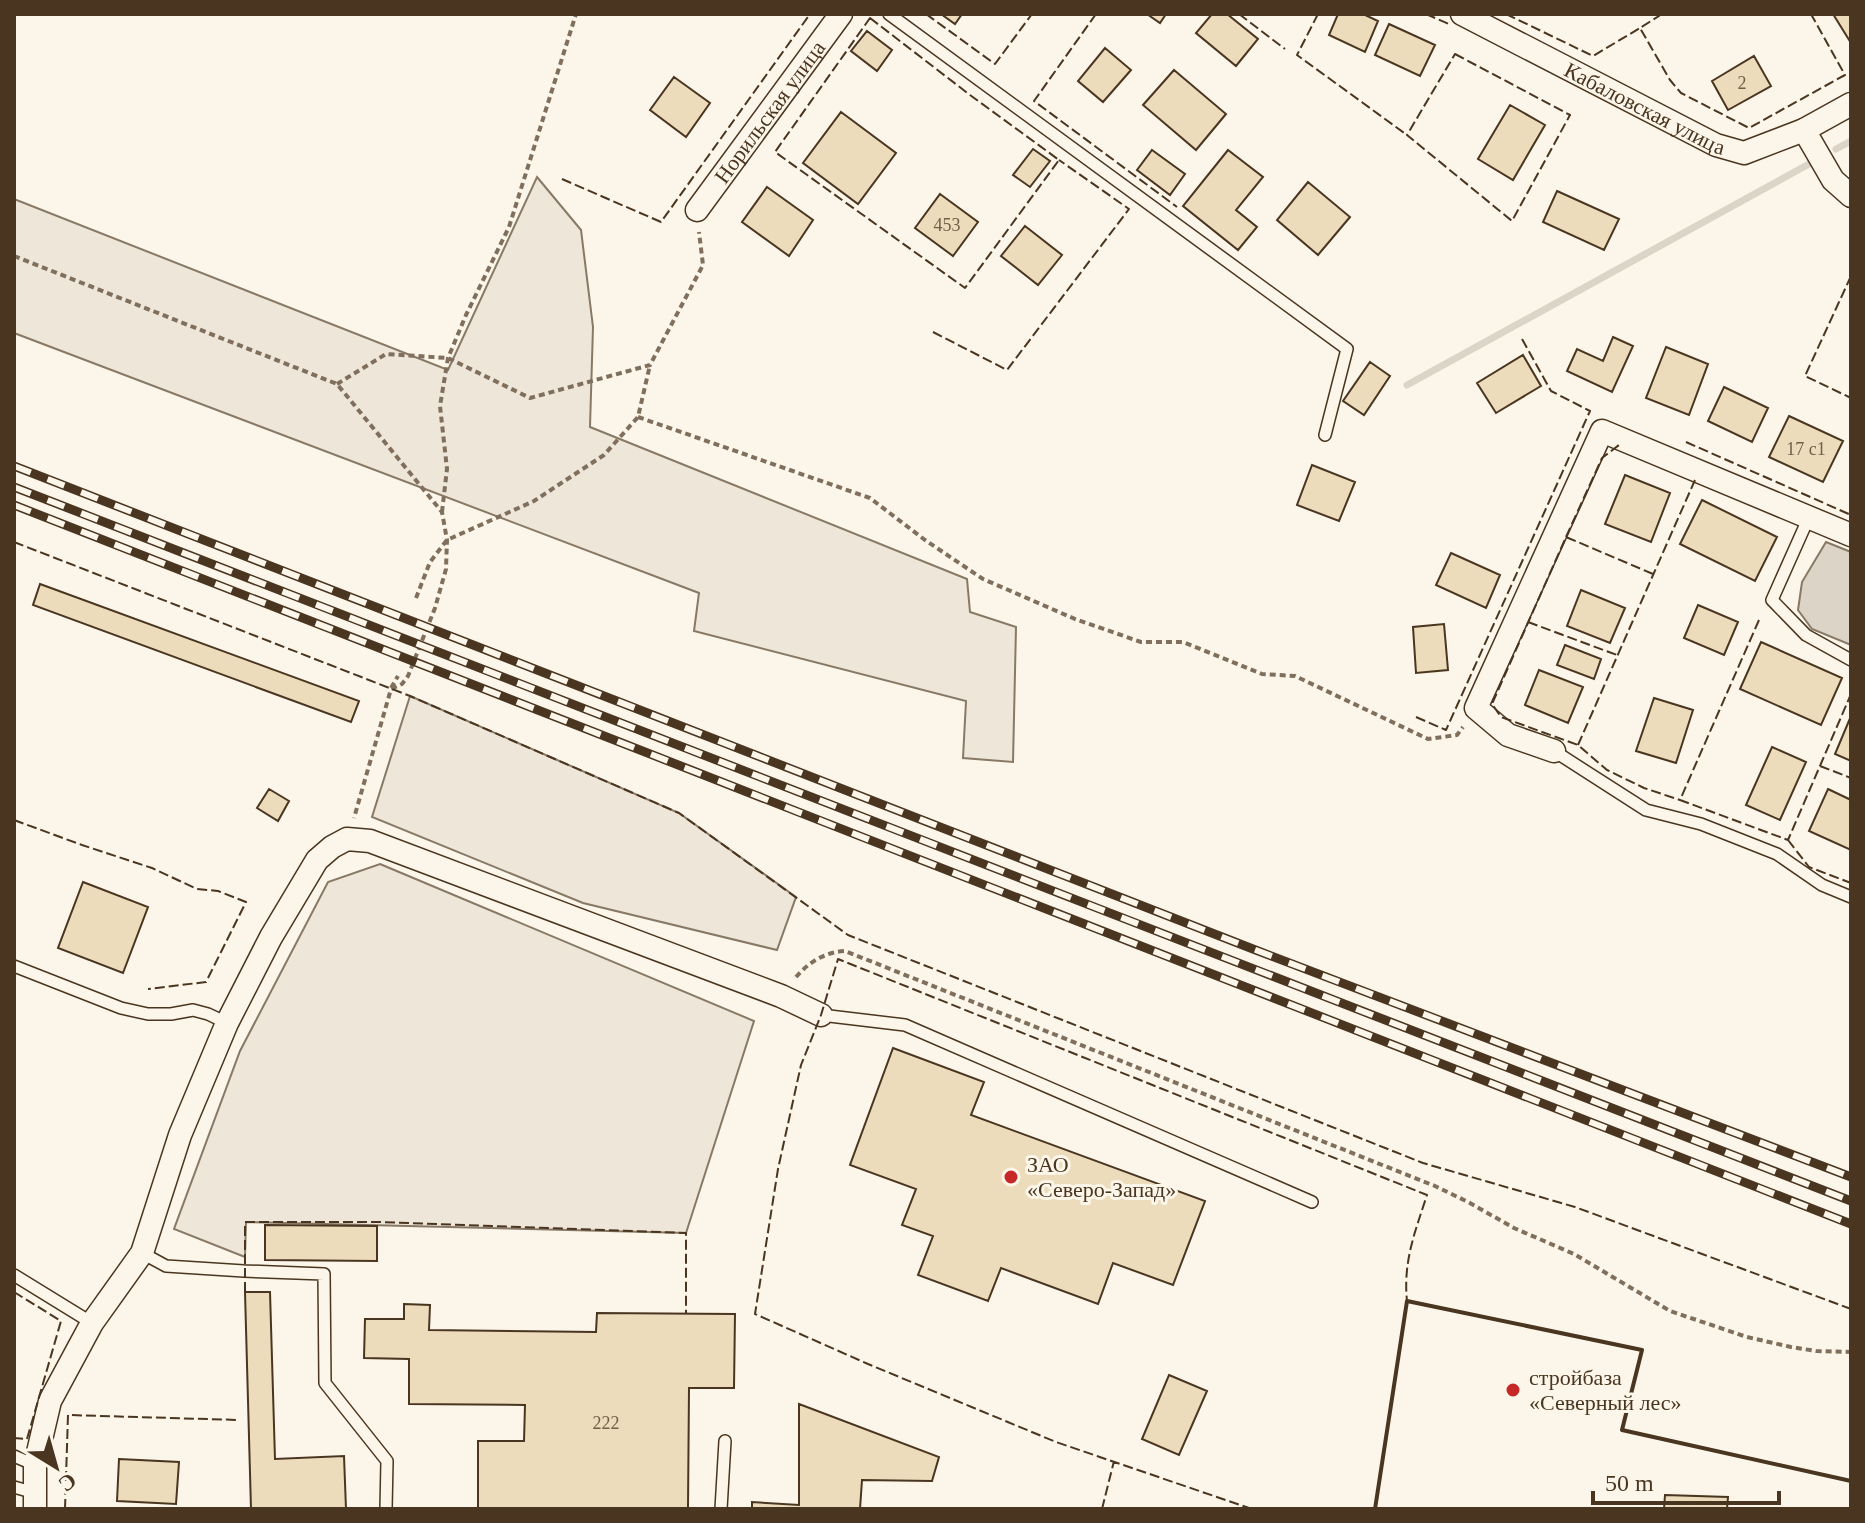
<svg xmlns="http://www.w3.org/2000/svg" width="1865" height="1523" font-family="Georgia,serif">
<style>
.green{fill:#ede6d9;stroke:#887966;stroke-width:2}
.water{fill:#dcd4c6;stroke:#887966;stroke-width:2}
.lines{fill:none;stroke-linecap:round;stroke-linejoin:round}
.stream{stroke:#dcd4c6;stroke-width:7}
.building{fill:#ecdcbc;stroke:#4a3520;stroke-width:2}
.service-casing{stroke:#4a3520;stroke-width:14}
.minor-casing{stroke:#4a3520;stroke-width:25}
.path{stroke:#7f6f5c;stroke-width:4;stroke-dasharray:6 4;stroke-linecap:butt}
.service{stroke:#fbf6e9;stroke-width:11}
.minor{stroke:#fbf6e9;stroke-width:22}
.rail-casing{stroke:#4a3520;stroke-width:9}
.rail{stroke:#fbf6e9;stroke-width:6;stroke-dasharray:18;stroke-linecap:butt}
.fence{stroke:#4a3520;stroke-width:2;stroke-dasharray:10 4;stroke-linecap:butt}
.wall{stroke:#4a3520;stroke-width:4}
.poi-dot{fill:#c62828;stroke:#fbf6e9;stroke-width:3}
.labels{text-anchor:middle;stroke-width:6;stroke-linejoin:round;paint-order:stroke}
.number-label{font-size:18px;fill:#725f47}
.street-label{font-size:22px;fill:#4a3520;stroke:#fbf6e9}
.poi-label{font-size:22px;fill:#4a3520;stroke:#fbf6e9;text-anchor:start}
</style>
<rect width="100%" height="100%" fill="#fbf6e9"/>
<path class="green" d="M537,177L581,230L593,327L590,427L967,579L970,612L1016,627L1013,762L963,758L966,701L694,631L699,593L14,333V199L448,370Z
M410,696L679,813L796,897L777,950L583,903L372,817Z
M380,864L754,1021L686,1233L246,1222L245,1257L174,1229L240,1051L328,882Z"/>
<path class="water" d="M1826,542L1851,552V645L1812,629L1798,610L1802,582Z"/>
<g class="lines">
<path class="stream" d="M1836,149L1851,141
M1407,385L1809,164"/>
</g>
<path class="building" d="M941,14H962L955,24Z
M1147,14H1166L1160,23Z
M1212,14H1227L1258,39L1236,66L1196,33Z
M1338,14H1363L1378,21L1365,52L1329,35Z
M1833,14H1851V43Z
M1389,24L1435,45L1420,76L1375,55Z
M867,31L892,50L877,71L851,51Z
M1105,48L1131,70L1103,102L1078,81Z
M1754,56L1771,86L1728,110L1712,81Z
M1174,70L1226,114L1196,150L1143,105Z
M674,77L710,103L686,137L650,110Z
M1510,105L1545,125L1513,180L1478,159Z
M841,112L896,153L858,204L803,163Z
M1033,149L1050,161L1030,187L1013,175Z
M1152,150L1185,174L1170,195L1137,170Z
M1228,150L1263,177L1236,210L1257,227L1238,250L1183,206Z
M1308,182L1350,217L1318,255L1277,220Z
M767,187L813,220L789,256L742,222Z
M1557,191L1619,219L1604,250L1543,222Z
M940,194L978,222L953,256L915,228Z
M1025,226L1062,255L1038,285L1001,256Z
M1613,337L1633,346L1612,392L1567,371L1577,349L1603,361Z
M1666,347L1708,364L1689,415L1646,398Z
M1523,355L1541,386L1496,413L1477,383Z
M1370,362L1390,376L1364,415L1343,401Z
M1724,387L1768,408L1752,442L1708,421Z
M1789,416L1843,441L1823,482L1769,457Z
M1312,465L1355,482L1339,521L1297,505Z
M1625,475L1670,493L1651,542L1605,524Z
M1702,500L1777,537L1755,581L1680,544Z
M1451,553L1500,575L1486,608L1436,585Z
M40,584L359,701L351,722L33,605Z
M1581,590L1625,608L1610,643L1567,626Z
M1698,605L1738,622L1724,655L1684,638Z
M1444,624L1448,670L1416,673L1413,627Z
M1761,642L1842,678L1821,725L1740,689Z
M1565,645L1601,659L1594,679L1557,665Z
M1539,670L1583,687L1568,723L1525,705Z
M1654,698L1693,710L1676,763L1636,751Z
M1851,716V761L1835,754Z
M1772,747L1806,762L1780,820L1746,805Z
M269,789L289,801L278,821L257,808Z
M1828,789L1851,800V850L1809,831Z
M83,882L148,907L123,973L58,948Z
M893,1048L984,1082L971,1115L1205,1201L1173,1285L1113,1263L1098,1304L1001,1268L988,1301L918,1275L933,1236L902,1225L916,1189L850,1165Z
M265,1225L377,1226V1261L265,1260Z
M245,1292H270L275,1459L344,1456L346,1509H251Z
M404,1304L430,1305L429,1330L596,1332L597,1313L735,1314L734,1388H689L688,1509H478V1441H524L525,1405L409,1404V1359L364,1358L365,1319H404Z
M1169,1375L1207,1391L1179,1455L1142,1439Z
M799,1404L939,1457L932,1481L862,1480L860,1509H752V1502L799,1505Z
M119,1459L179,1462L176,1504L117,1501Z
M1665,1495L1728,1497L1727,1509H1664Z"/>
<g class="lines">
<defs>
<path id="service" d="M889,14L1347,349L1325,435
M1809,517L1772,600L1806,635L1851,660
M1554,751L1646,810L1701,824L1777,854L1822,885L1851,897
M14,966L121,1008L148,1014H171L193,1010L208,1014L227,1023
M821,1015L905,1025L1312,1202
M142,1253L166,1266L244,1271L324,1274L325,1383L387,1461L386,1509
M14,1275L92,1323
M14,1456L35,1465
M14,1487L35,1493
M721,1509L725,1441"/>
<g id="minor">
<path id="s1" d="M1462,14L1716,145L1744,153L1804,130L1833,180L1851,196"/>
<path d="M1804,130L1851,104"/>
<path id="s2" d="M697,210L841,14"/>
<path d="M1554,751L1508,735L1476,708L1602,431L1851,535"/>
<path d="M35,1509V1465L50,1401L92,1323L142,1253L180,1135L227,1023L271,937L317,860L332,847L347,839L370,841L781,996L821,1015"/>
</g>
</defs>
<use href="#service" class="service-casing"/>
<use href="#minor" class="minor-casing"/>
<path class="path" d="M14,256L337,384L442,512L447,540L446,569L435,608L408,676L402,684L391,689L354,818
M337,384L386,354L448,358L530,398L650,365L703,265L699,232
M638,417L870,498L925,540L983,579L1075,619L1141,642H1183L1262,674L1295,676L1428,739L1457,735L1463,727
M442,512L447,469L440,406L448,358L466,315L509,227L576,14
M416,598L430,562L447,540L534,501L604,455L638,417L650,365
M391,688L398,676
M796,977C809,962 825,952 845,951L1435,1186L1468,1202L1514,1228L1574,1254L1670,1311L1747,1337L1791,1347L1816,1351L1851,1352"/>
<use href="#service" class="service"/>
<use href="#minor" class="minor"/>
<defs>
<path id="rail" d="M14,466L1253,949L1851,1177
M14,487L1851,1201
M14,505L1851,1224"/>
</defs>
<use href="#rail" class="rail-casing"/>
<use href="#rail" class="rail"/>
<path class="fence" d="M926,14L995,64L1032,14
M1096,14L1034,101L1177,207
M1239,14L1285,49
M1318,14L1297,55L1407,135
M1426,14L1449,24
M1506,14L1593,56L1640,28
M1662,14L1640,28L1670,80L1681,93L1749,128L1845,75L1811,14
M870,18L970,95L1059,160L965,288L775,152Z
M1455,54L1570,115L1512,221L1407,135Z
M562,179L661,222L810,14
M1851,276L1805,376L1851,398
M933,332L1007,370L1129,209L1059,160
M1686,442L1851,515
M1566,537L1602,458L1619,445
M14,542L410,696L679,813L848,935L1423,1163L1575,1207L1851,1309
M1653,574L1566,537L1492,704L1501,717L1578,745L1607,770L1644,788L1680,800
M1759,620L1680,800L1788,840L1851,694
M1528,622L1617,655
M1416,717L1446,730L1590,411L1551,391L1522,339
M1578,745L1695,480
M1820,766L1851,778
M14,820L82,845L152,868L197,889L218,891L246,902L206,982L148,989
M1788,840L1809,867L1851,883
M14,1292L61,1321L27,1439L14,1438
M245,1292V1222H379L686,1233V1314
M65,1509L68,1415L239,1420
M1102,1509L1114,1461
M1252,1509L1056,1442L868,1364L755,1314L778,1169L801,1065L821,1015L838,959L1427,1195C1415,1232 1403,1261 1407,1301L1375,1509"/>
<path class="wall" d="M1375,1509L1407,1301L1642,1350L1622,1430L1851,1481"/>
</g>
<g class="poi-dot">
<circle cx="1011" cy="1177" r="8"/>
<circle cx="1513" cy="1390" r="8"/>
</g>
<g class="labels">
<g class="number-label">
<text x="1742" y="89">2</text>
<text x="947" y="231">453</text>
<text x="1806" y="455">17 с1</text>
<text x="606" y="1429">222</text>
</g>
<g class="street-label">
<text dy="8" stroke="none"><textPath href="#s1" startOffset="206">Кабаловская улица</textPath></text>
<text dy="8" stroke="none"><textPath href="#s2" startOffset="122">Норильская улица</textPath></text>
</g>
<g class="poi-label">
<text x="1027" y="1172">ЗАО<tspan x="1027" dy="25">«Северо-Запад»</tspan></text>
<text x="1529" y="1385">стройбаза<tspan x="1529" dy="25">«Северный лес»</tspan></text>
</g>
</g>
<rect width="1865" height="1523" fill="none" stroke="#4a3520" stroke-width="32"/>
<g transform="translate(56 1467) rotate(143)" stroke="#fbf6e9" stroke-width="6" paint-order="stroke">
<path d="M0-6L14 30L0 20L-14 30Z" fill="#4a3520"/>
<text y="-12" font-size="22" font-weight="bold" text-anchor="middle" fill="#4a3520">С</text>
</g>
<path d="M1593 1491v12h186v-12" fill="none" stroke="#4a3520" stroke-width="4"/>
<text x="1605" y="1491" font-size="24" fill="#4a3520" stroke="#fbf6e9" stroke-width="6" paint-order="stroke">50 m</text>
</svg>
